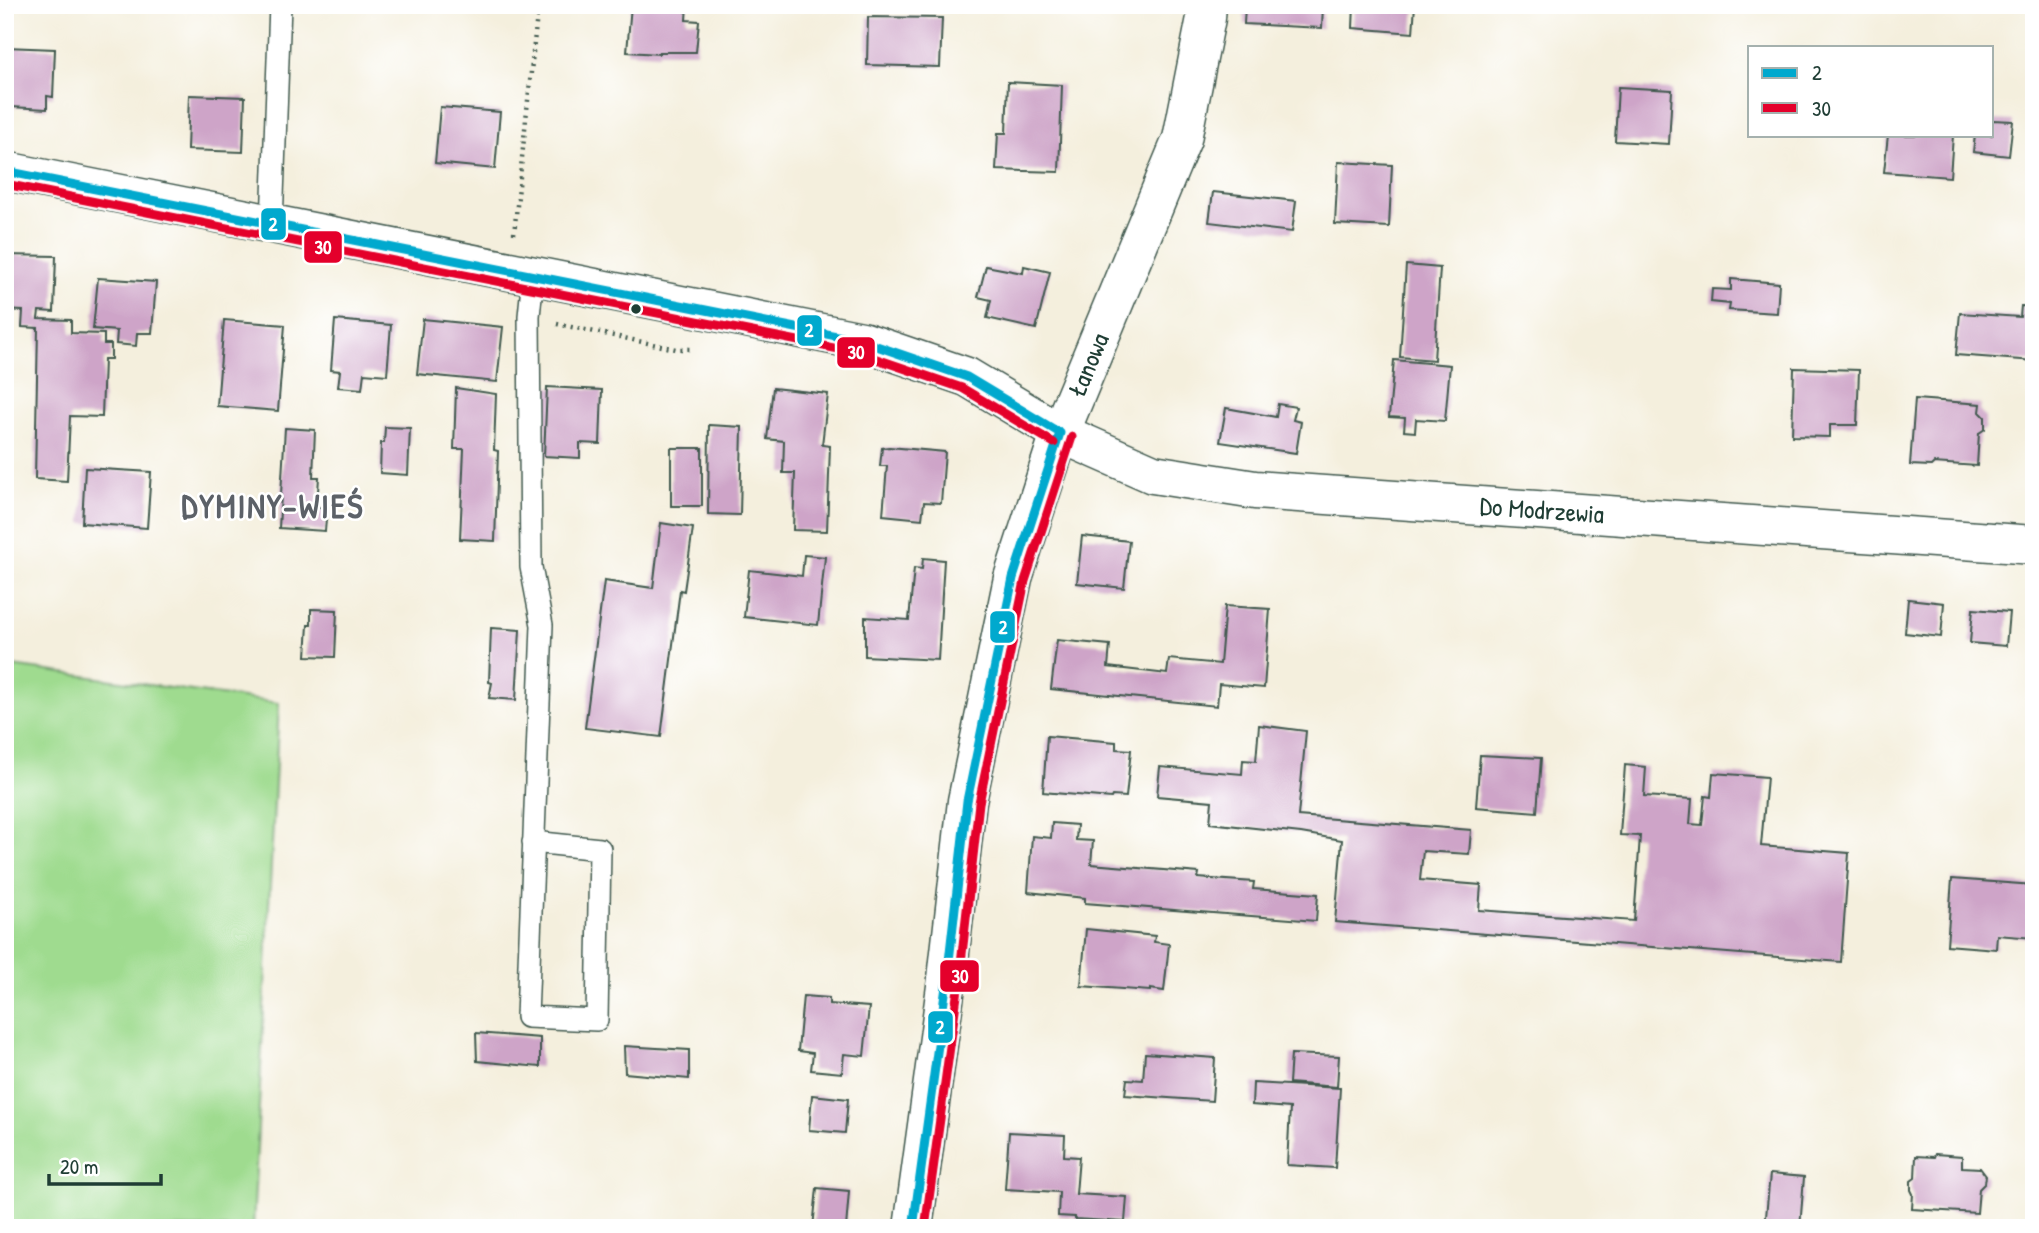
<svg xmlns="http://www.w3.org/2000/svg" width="2039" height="1233" font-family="'Patrick Hand',sans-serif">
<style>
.green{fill:#9fdb8f;stroke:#5f8c62;stroke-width:2}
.building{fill:#cea4c8}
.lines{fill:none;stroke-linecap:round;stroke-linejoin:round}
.service-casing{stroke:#3f584d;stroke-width:24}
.minor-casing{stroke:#3f584d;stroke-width:41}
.tertiary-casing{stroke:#3f584d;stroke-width:41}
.path{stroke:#3f584d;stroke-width:4.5;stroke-dasharray:2 5;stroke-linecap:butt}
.service{stroke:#fff;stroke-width:21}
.minor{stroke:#fff;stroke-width:38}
.tertiary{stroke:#fff;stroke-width:38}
.bus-1-casing{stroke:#fff;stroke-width:14}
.bus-2-casing{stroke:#fff;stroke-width:14}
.bus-1{stroke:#00a9ce;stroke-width:9}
.bus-2{stroke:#e4002b;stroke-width:9}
.bus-dot{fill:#1f3d34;stroke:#fff;stroke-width:2.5}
.labels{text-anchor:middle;stroke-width:5;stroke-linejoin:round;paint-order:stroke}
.street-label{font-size:26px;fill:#1f3d34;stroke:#fff}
.district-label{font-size:33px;font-weight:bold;letter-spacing:2px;fill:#5c6168;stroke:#fff}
.line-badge{stroke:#fff;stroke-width:2.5}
.badge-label{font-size:19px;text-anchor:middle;font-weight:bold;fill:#fff}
</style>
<rect width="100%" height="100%" fill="#fff"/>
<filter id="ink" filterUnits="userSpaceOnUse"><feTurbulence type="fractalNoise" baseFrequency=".0143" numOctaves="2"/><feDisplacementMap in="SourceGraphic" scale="14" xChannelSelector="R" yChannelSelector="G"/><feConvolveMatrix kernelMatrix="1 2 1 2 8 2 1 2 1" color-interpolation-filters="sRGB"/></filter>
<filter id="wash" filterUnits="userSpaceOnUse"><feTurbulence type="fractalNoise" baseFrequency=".00686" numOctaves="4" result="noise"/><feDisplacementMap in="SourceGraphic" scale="28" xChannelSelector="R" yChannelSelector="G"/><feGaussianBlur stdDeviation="1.57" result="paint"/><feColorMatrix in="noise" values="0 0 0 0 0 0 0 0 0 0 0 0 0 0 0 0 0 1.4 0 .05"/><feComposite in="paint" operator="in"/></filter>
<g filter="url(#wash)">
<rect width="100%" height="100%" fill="#f4efdd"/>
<path class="green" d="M5,665L279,703L253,1228H5Z"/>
<g id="blocks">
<path class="building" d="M631,5H687L686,20L699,21L696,52H659V54L627,52Z
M1245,5H1323L1322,28L1244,24Z
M1354,5H1415L1413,33L1353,28Z
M868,17L942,18L940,67L867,65Z
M5,47L55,49L53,97L47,96V109L11,107L12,95L5,94Z
M1008,82L1062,85L1059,172L996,170L998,133H1006Z
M1618,87L1672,90L1669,144L1615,141Z
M189,95L245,97L243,152L187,150Z
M440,107L500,112L495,169L435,163Z
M1992,120L2013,121L2009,156L1973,152L1975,135H1992Z
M1888,135H1953L1950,177L1884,172Z
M1338,162L1392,165L1389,227L1335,224Z
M1213,192L1296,201L1292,232L1209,222Z
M5,255L56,256L54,312L39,311L38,319L71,320V333L104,334V344H111V359H104L102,417L70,416L67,481L35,479L38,328L22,327L23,311L5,310Z
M1406,265L1440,268L1434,360L1400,357Z
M986,266L1023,273L1024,266L1050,272L1036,329L987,318L991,300L978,297Z
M98,278L156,282L152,333H137L136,346L116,344L117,331L93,329Z
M1731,279L1779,283L1777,313L1729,310L1730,304L1711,302L1712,289L1731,290Z
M2021,306L2034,307V361L1956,355L1960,313L2020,317Z
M423,319L503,327L497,382L417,374Z
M224,320L285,325L278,411L217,406Z
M335,320L391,325L387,375L364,373L362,389L338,387L340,371L331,370Z
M1394,360L1450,365L1445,421L1416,419L1415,432L1404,431L1405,418L1389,417Z
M1794,368L1859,370L1857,425H1830V437L1792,436Z
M547,387L602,390L600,444L580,443V458L544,456Z
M456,388L496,394L494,450L498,451L495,541L460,539L464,449H454Z
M773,388L828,394L822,445L830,446L827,531L793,530L795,473H783L784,441L767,439Z
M1915,399L1981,404L1980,412L1985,417V429L1979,433L1977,466L1934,463L1931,466L1910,465Z
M1278,404L1296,407L1293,420L1301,422L1296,453L1220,442L1226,408L1276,417Z
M709,425L742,427L740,515L708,514Z
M385,427L410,428L408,475L380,473L381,443H384Z
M285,428L315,430L313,477H319L317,507H327L325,531L279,528Z
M889,447L945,452L941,503L924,502L922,519L883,515L887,466H880L882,448Z
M671,448H702V506H671Z
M85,468L151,472L147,528L82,523Z
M661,523L693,528L684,591L680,590L661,737L585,728L604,581L653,588Z
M1082,536L1129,541L1124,588L1077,583Z
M804,555L825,557L818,625L744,617L749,570L802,576Z
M923,558L944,560L938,660L865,656V617L909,620L914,568L922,569Z
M1908,599L1944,603L1941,637L1905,633Z
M1225,606L1270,609L1264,688L1219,684L1217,706L1051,689L1057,640L1110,645L1108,667L1167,674L1169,659L1220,664Z
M311,609L337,610L335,657L306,656L308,625H311Z
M1973,609L2009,612L2006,646L1970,643Z
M491,628L520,630L516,700L489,698L492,683L489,682Z
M1259,725L1306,731L1298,816L1471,830L1469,854L1423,851L1420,880L1481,885L1479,910L1634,921L1640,836L1620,835L1625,765L1646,767L1644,796L1692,799L1690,824L1702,825L1705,796L1711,797L1713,773L1767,777L1761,846L1849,853L1841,962L1335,922L1342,840L1301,833L1210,823L1212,801L1157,796L1160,767L1242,774L1243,760L1256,761Z
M1047,736L1116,742V749L1131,750L1126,797L1112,796L1111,798L1043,792Z
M1480,755L1541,758L1537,812L1476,807Z
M1052,823L1077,825L1076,840L1093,841L1091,864L1199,873L1198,878L1254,882L1253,889L1318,894L1316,921L1085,903V898L1028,892L1032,836L1051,838Z
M1952,879L2034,885V938L1997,935L1996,949L1947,945Z
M1086,929L1155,936L1154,942L1169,944L1164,991L1150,989V991L1081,986Z
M803,996L829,998V1004L869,1007L864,1056L844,1054L842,1073L811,1070L813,1053L798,1051Z
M476,1033L540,1038V1067L477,1061Z
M624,1046L689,1050V1079L625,1073Z
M1145,1053L1215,1058L1212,1101L1125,1095L1127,1079L1143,1080Z
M1291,1054L1339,1056L1337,1087L1289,1083Z
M1253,1083L1340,1088L1335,1168L1287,1165L1290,1108L1252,1105Z
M812,1095L848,1099L845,1133L809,1130Z
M1009,1132L1065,1135L1064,1156L1079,1157L1076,1194L1127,1197L1125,1222L1075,1219V1217L1058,1216L1059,1192L1005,1189Z
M1935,1154L1962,1156V1167L1980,1168L1986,1176L1985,1183L1979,1189L1977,1213L1912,1209L1913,1194L1911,1190V1181L1915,1178L1916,1156L1934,1157Z
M1770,1174L1804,1177L1800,1228H1765Z
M817,1188L849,1191L846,1228H813Z"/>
</g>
</g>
<g filter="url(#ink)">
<use href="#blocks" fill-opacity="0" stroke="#3f584d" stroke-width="2"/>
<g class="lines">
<defs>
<path id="service" d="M272,224L280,5
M533,276L529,316L531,567L542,625L527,1017L597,1020L600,849L533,842"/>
<path id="minor" d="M913,1228L947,979L967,801L1013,578L1060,433L1182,139L1206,18L1207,5"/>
<path id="tertiary" d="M5,171L862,341L967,377L1060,433L1153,474L1255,490L2034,545"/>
</defs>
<use href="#service" class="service-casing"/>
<use href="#minor" class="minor-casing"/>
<use href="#tertiary" class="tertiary-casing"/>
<path class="path" d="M514,234L538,5
M557,324L676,349H693"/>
<use href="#service" class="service"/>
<use href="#minor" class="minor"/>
<use href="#tertiary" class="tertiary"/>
<defs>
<path id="bus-1" d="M5,171L862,341L967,377L1060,433
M913,1228L947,979L967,801L1013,578L1060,433"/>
<path id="bus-2" d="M5,184L859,353L962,388L1054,443
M925,1228L959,981L979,803L1025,581L1072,437"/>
</defs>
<use href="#bus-1" class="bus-1-casing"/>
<use href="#bus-2" class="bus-2-casing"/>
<use href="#bus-1" class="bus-1"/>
<use href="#bus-2" class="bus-2"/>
</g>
</g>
<circle class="bus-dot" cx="636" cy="309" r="6"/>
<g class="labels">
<g class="street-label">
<text transform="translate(1088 365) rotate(-67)" y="9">Łanowa</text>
<text transform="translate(1542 510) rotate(4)" y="9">Do Modrzewia</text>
</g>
<g class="district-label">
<text x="273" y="518">DYMINY-WIEŚ</text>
</g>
</g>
<g class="line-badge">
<rect x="260" y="207" width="27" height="34" rx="7" fill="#00a9ce"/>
<rect x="303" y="230" width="40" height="34" rx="7" fill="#e4002b"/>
<rect x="796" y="314" width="27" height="33" rx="7" fill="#00a9ce"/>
<rect x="836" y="336" width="40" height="33" rx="7" fill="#e4002b"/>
<rect x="989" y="610" width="27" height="34" rx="7" fill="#00a9ce"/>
<rect x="939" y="959" width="41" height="34" rx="7" fill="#e4002b"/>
<rect x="927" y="1010" width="27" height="34" rx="7" fill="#00a9ce"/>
</g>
<g class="badge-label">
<text x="273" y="231">2</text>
<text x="323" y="254">30</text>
<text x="809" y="337">2</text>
<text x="856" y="359">30</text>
<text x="1003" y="634">2</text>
<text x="960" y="983">30</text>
<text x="940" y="1034">2</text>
</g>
<rect width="2039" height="1233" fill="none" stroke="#fff" stroke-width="28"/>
<rect x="1748" y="46" width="245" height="91" fill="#ffffff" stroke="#a5b1ae" stroke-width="2"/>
<rect x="1762" y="68" width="35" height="10" fill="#00a9ce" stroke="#a5b1ae" stroke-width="2"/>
<text x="1812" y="80" font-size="21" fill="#1f3d34">2</text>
<rect x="1762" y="103" width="35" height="10" fill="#e4002b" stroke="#a5b1ae" stroke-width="2"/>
<text x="1812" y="116" font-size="21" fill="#1f3d34">30</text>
<path d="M49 1174v10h112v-10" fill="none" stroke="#1f3d34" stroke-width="3.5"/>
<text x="60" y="1174" font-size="21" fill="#1f3d34" stroke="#ffffff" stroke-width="5" paint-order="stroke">20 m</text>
</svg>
